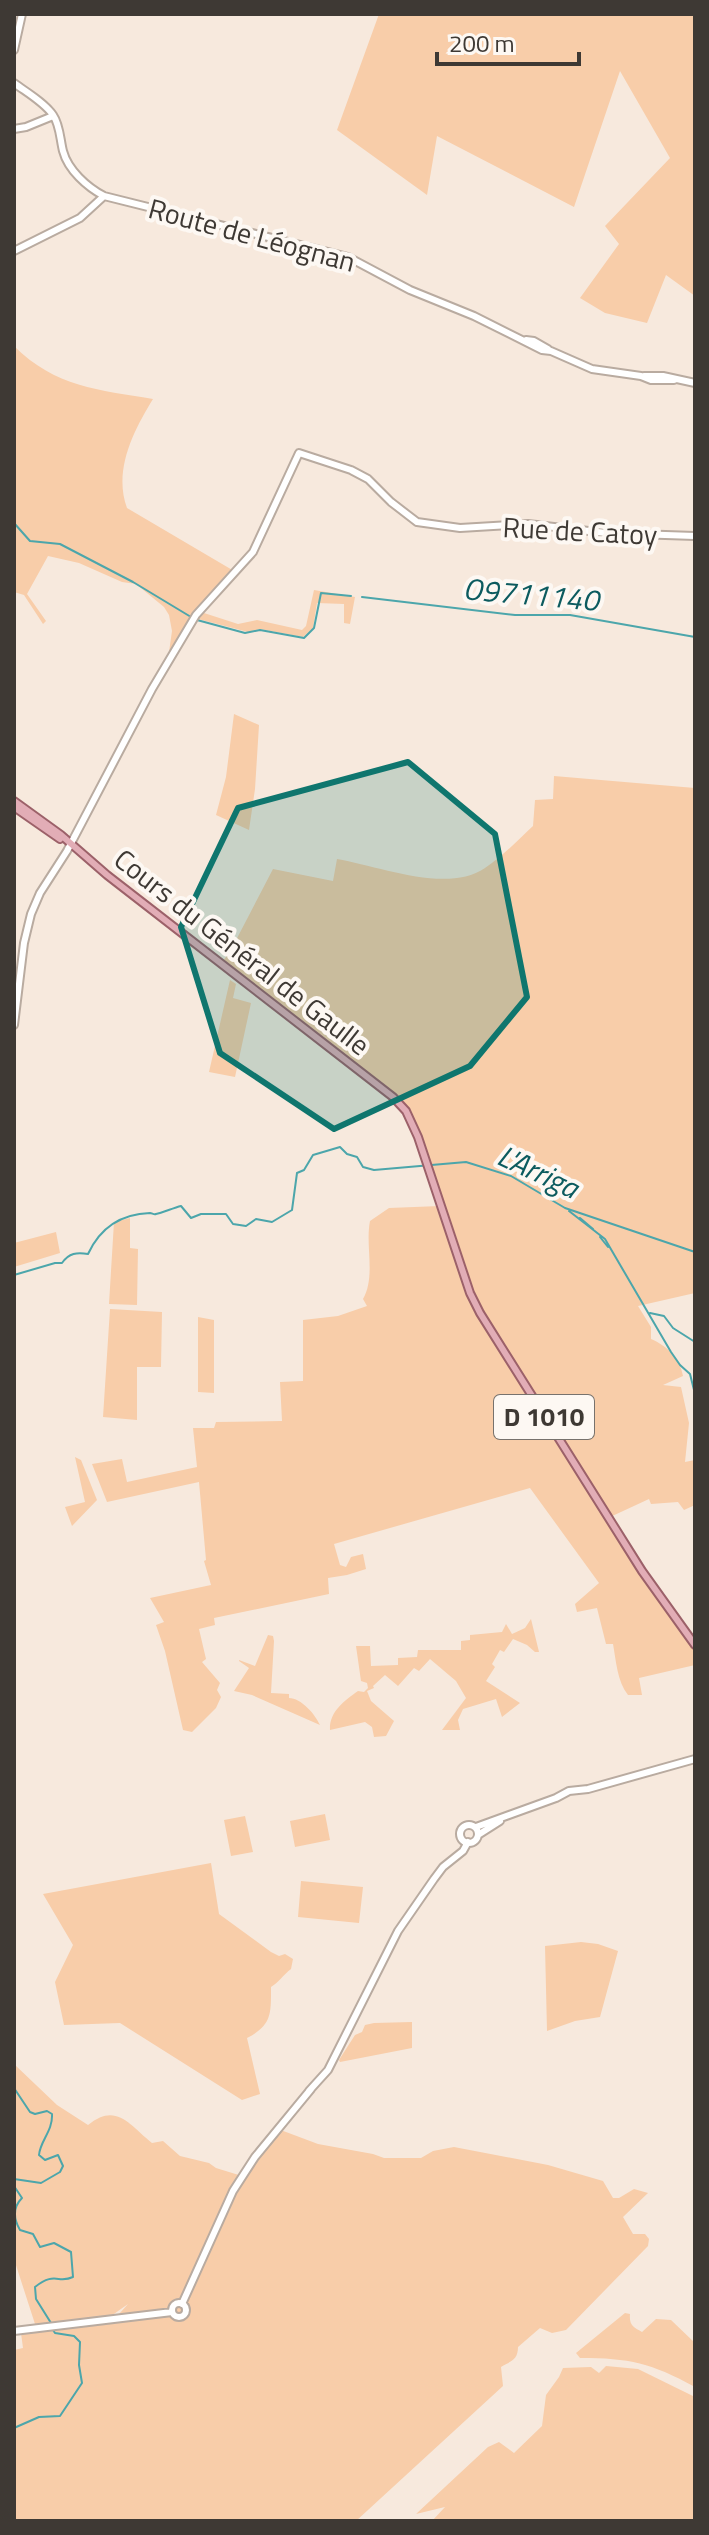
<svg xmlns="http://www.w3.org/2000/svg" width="709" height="2535" font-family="'Titillium Web',sans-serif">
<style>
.green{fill:#f8cda9}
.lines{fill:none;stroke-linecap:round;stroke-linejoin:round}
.stream{stroke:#4ca6ab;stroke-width:2}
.secondary-casing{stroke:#b9aba0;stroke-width:10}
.primary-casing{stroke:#9c6169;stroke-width:10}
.secondary{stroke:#fff;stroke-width:6}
.primary{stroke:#e2adb6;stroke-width:6}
.marked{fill:#0f766e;fill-opacity:0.2;stroke:#0f766e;stroke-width:6;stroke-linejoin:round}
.labels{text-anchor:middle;stroke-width:8;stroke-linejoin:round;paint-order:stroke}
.shield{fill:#fdf8f3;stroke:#77726d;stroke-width:2}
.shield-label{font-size:26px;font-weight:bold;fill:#3e3934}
.street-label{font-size:28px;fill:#3e3934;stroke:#fdf8f3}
.water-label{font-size:30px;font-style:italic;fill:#0c5b5f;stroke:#fdf8f3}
</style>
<rect width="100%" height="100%" fill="#f7e9dd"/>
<path class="green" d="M379,14H695V296L666,275L647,323L605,313L580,298L619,244L605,226L670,158L620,71L574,207L437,136L427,195L337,130Z
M14,346C55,387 99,390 153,399C134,430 113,470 127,508L234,571L190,617L165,660L169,652L172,631L169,615L164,607L136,584L122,582L79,563L48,556L27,594L46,621L43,624L24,595L14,592Z
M314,590L355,597L350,624L344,623V604L317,603L313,628L303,637L260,629L248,632L198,619L204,613L238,624L257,620L302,630L306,626Z
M234,714L259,725L255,789L249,830L216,815L226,777Z
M554,776L695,788V1293L638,1306L651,1327V1339C667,1346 680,1358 683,1376L663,1385L681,1387L689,1423L685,1462L695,1460V1505L684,1510L678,1502L651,1504L649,1499L608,1518L695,1645V1665L639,1678L642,1695H628C617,1681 616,1660 613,1644H606L597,1608L577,1612L575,1604L599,1583L530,1488L334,1544L340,1565L346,1567L351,1557L363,1554L366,1569L347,1575L328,1578L329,1594L214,1618L215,1625L199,1629L206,1659L202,1662L220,1683L217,1690L221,1697L216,1708L192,1732L183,1730L165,1651L156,1625L164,1622L150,1598L211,1585L204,1561L206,1560L199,1482L107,1502L92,1464L122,1459L127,1482L197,1467L193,1428H214L216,1422L282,1421L280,1382L303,1381V1320L338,1316L367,1306L363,1299C376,1276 365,1246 370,1221L389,1208L440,1206L410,1113L222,963L234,944L273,869L333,881L337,859C379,866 447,894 485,868C503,856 518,840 533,826L535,800L553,799Z
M230,980L236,984L233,998L251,1003L235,1077L209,1072Z
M130,1218V1248L138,1249L137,1305L109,1304L114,1222Z
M56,1232L60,1253L14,1267V1243Z
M110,1309L162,1312L161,1367H137V1420L103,1417Z
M198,1317L214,1320V1393L198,1392Z
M75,1457L81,1460L97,1500L72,1526L65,1507L85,1502Z
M531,1619L539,1652H535L527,1645L513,1639L504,1652L500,1650L492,1664L495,1667L486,1681L520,1703L502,1717L496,1699L463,1709L458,1720L460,1730H442L466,1698L456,1681L430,1659L419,1671L414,1668L398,1686L385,1675L373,1686L374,1688L367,1691L371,1701L394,1721L386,1736L374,1737L372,1727L365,1722L330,1730C329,1712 344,1701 358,1691L364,1692L368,1688L367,1683L361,1681L356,1646H370L371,1666L398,1665V1658L417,1657L418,1650H461V1641L470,1640V1635L502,1632L506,1624L512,1634L525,1628Z
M268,1635L273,1636L274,1641L271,1693L289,1694V1698C301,1698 315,1714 320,1725L252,1695L234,1691L249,1668L239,1661V1660L255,1666Z
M325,1814L330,1840L295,1847L290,1821Z
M245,1816L253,1852L231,1856L224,1820Z
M211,1863L219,1914L271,1952L279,1956L285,1954L293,1959L291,1969C283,1975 279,1982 271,1987C271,2014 272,2025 247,2038L260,2094L242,2100L120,2023L64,2025L55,1982L73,1945L43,1894Z
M301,1881L363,1887L359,1923L298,1917Z
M581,1942L598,1944L618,1951L600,2017L575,2021L547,2031L545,1946Z
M412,2022V2048L340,2062L339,2060L355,2035L362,2032L365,2025L374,2023Z
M14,2064L57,2105L88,2125C116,2102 129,2124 152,2143L163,2141L180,2156L209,2163L216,2168L242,2176L278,2129L318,2144L373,2154L384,2158H421L433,2151L454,2147L548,2165L603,2181L613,2198H619L634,2189L648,2193L623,2217L633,2234H645L649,2239L648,2246L566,2330L552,2333L540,2328L518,2347C518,2360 511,2361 501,2367L503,2386L356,2521H14V2350L23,2348L21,2333L111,2323L128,2304L111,2316L35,2324L14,2259Z
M625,2313L630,2314C629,2325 633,2327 642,2332L656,2319L671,2320L695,2343V2387C651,2363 630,2358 580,2358L576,2353Z
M606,2366L638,2369L695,2397V2521H432L445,2507L416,2514L488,2447L499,2442L514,2453L542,2426L546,2395L559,2377L563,2368L591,2367L599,2373Z"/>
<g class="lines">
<path class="stream" d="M14,523L30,541L60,544L133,582L191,617
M362,597L515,615H570L695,637
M197,620L245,633L260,630L304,638L314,628L321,593L351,596
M569,1211L605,1239L671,1352L680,1365L690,1374L695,1394
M580,1218L593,1229
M600,1237L608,1247
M14,1275L55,1263H62C69,1253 77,1252 88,1254C100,1228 120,1214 150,1213C152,1213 154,1215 156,1214C162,1213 173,1208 181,1206L191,1218L201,1214H226L233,1224L246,1226L256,1219L272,1222L292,1210L297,1173L304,1170L313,1155L340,1147L347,1154L357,1157L363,1167L374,1170L466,1162L511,1176L565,1208L695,1252
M650,1313L664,1316L673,1328L695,1342
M14,2088L30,2112L35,2114L47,2111L52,2114C53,2131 40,2141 39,2155L45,2160L58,2155L63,2166L60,2172L41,2183L14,2179
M14,2186L22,2198C13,2207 13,2218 20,2230L33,2234L40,2247L54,2243L71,2252L73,2277C58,2284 55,2271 35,2287L36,2299L51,2323
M14,2428L39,2417L60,2416L82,2383L79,2365L80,2342L74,2336L55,2333L53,2330"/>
<defs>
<path id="secondary" d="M14,50L22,14
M14,83C26,92 44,102 53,115C60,125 60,139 63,151C68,170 87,187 104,196L348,257L410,290L474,316L542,350L551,351L592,369L641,376L651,380H674
M14,129L26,127L53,116
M14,251L80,218L104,196
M526,340L534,341L548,349
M644,376H663L695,383
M14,1025L24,943L31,914L40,893L67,851L152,689L196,615L253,552L299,453L351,470L368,479L391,502L417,522L460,528L528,524L606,533L695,536
M460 1834a9 9 0 1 1 18 0a9 9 0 1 1-18 0Z
M476,1827L556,1798L569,1791L588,1789L695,1759
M478,1835L500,1821
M309,2091L328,2070L398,1931L434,1879L443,1867L463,1851L468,1842
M172 2310a7 7 0 1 1 14 0a7 7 0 1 1-14 0Z
M182,2304L233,2191L255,2157L311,2089
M14,2331L172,2312"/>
<path id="primary" d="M14,801L61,835L107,875L393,1097L406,1111L418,1137L470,1293L480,1313L642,1571L695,1645
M14,807L60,839"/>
</defs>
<use href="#secondary" class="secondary-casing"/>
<use href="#primary" class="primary-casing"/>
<use href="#secondary" class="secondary"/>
<use href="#primary" class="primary"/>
</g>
<path class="marked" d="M408,762L495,834L527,997L470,1066L334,1129L220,1053L181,927L238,808Z"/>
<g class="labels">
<rect class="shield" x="494" y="1395" width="100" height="44" rx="6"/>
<g class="shield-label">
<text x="544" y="1426">D 1010</text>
</g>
<g class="street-label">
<text transform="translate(252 235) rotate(15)" y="10">Route de Léognan</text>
<text transform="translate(580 531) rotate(3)" y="10">Rue de Catoy</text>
<text transform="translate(242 952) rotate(38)" y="10">Cours du Général de Gaulle</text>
</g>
<g class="water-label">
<text transform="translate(531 595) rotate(5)" y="10">O9711140</text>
<text transform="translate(538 1172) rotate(25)" y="10">L'Arriga</text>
</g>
</g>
<rect width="709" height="2535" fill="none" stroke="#3e3934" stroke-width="32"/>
<path d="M437 52v12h142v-12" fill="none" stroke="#3e3934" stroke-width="4"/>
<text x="449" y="52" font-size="24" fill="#3e3934" stroke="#fdf8f3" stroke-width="6" paint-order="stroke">200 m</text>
</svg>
